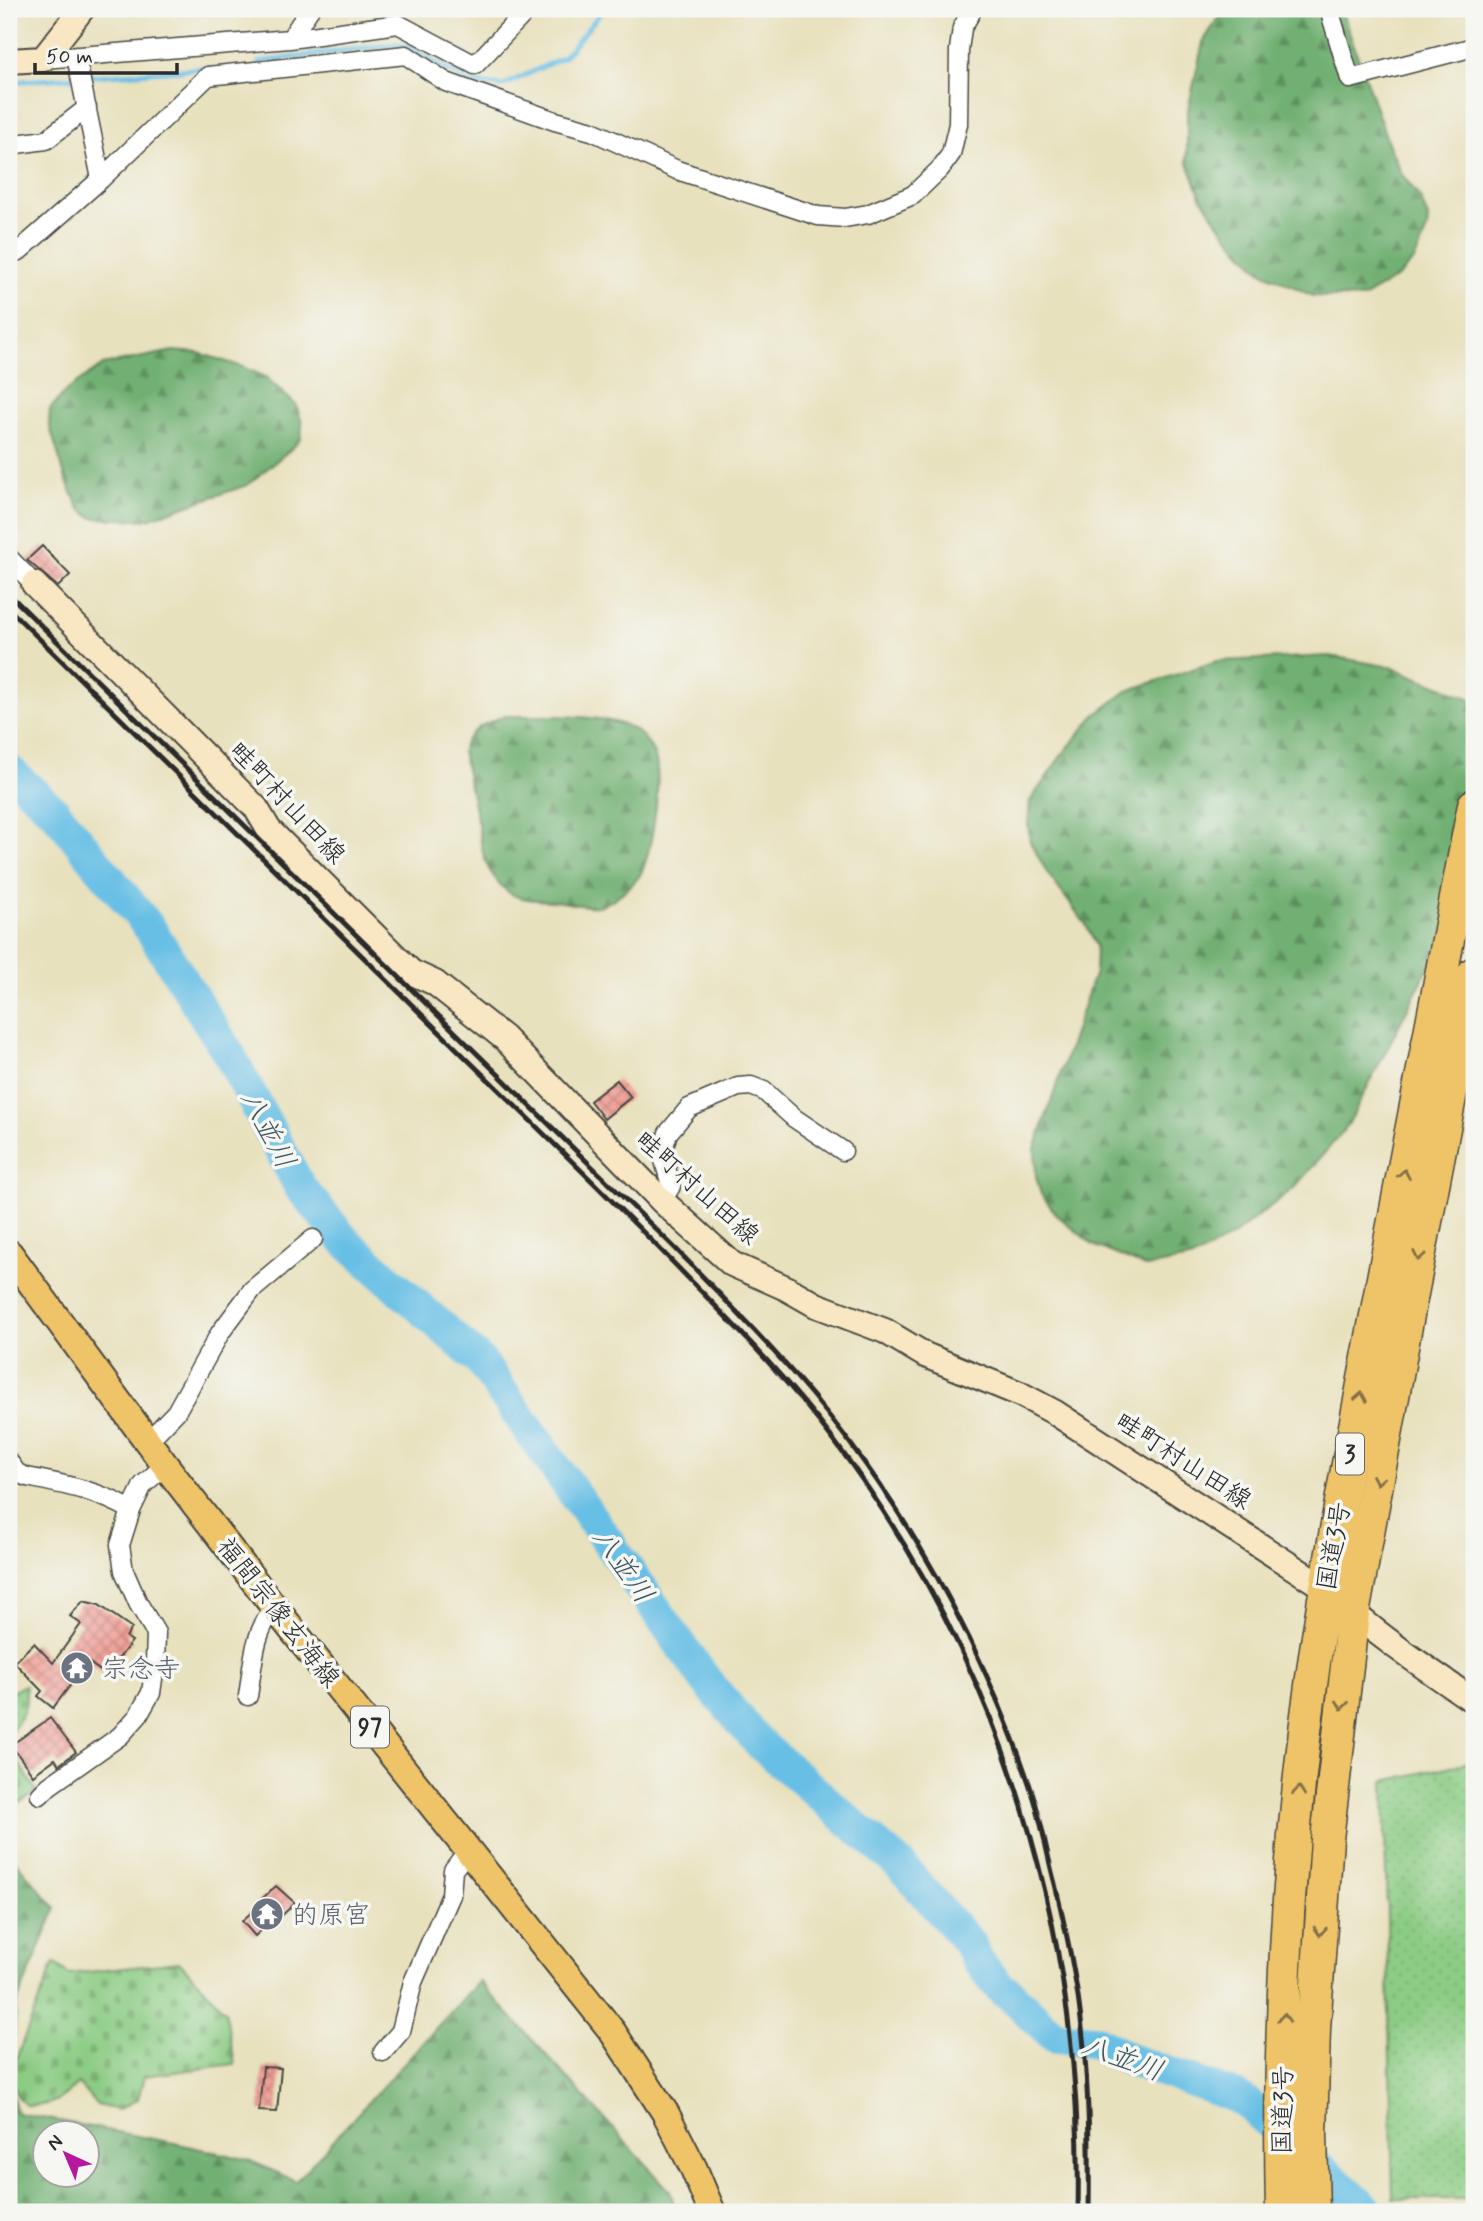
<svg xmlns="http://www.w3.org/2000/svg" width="1483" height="2221" font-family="Mynerve,'Klee One',sans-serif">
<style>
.grass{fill:url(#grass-dots);stroke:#5c7c58;stroke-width:2}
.forest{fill:url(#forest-firs);stroke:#4e6e4e;stroke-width:2;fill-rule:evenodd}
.cemetery{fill:url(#cemetery-stones);stroke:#5c7c58;stroke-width:2}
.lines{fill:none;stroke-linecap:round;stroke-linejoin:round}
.stream{stroke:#68bfe5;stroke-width:5}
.river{stroke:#68bfe5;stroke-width:33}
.building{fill:url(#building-cross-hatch)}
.street-casing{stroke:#474641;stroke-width:21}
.secondary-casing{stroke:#474641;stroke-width:28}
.primary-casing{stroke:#474641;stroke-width:30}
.highway-casing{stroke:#474641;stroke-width:35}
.street{stroke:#fff;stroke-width:18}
.secondary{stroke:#f9e7c3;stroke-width:24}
.primary{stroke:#efc469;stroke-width:26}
.highway{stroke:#efc469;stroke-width:32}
.rail{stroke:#2b2b2b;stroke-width:5}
.oneway{stroke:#837047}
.labels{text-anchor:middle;stroke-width:7;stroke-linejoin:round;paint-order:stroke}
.shield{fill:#f6f6f2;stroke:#686867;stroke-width:2}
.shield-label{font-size:24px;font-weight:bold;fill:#2b2b2b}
.street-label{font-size:26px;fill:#2b2b2b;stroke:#f6f6f2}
.worship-label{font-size:26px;fill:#5b616d;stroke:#f6f6f2;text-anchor:start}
.water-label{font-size:28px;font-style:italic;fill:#3d5763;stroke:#f6f6f2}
</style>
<defs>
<pattern id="grass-dots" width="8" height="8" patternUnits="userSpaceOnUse" patternTransform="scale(1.75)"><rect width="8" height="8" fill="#8ccc84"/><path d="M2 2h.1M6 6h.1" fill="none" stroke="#79af72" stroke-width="1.8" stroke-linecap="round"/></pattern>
<pattern id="forest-firs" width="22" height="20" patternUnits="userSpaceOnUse" patternTransform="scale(1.75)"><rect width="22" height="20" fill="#71b072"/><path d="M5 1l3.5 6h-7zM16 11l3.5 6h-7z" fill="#5d8f5e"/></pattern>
<pattern id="cemetery-stones" width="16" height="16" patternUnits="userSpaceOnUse" patternTransform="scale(1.75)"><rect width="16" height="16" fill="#8ccc84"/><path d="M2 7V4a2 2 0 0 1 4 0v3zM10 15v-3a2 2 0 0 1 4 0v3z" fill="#79af72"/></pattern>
<pattern id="building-cross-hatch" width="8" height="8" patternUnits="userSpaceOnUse" patternTransform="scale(1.75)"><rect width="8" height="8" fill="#f19f97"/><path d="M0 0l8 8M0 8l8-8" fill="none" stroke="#c3827b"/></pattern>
</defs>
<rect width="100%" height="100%" fill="#f6f6f2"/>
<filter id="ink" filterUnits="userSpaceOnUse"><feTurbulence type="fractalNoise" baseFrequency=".0143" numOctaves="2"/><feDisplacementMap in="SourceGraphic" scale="14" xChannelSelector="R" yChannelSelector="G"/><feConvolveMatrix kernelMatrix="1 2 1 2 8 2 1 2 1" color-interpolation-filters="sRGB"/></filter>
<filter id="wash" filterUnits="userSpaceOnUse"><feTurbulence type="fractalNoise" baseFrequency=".00686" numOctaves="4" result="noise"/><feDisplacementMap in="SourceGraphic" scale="28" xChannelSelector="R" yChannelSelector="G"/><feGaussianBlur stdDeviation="1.57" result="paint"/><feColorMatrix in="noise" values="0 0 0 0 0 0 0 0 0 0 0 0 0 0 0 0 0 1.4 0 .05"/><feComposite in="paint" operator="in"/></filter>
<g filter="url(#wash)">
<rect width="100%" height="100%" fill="#e8e1bd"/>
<path class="grass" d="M1474,1761V2199H1393L1384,1781Z"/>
<path class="forest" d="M1228,9H1341L1390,148L1401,173L1420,198L1428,218L1427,229L1415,259L1399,276L1363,298L1313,296L1260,271L1226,234L1201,197L1187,160V114L1203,42L1217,20Z
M173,351L199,353L240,366L266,377L296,405L302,423L301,438L291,449L247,485L145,520L93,518L80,509L66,480L49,424L50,409L66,391L103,365Z
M1330,656L1391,667L1474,700V879L1347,1127L1294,1188L1231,1237L1194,1258L1146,1267L1093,1245L1057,1215L1041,1194L1036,1176L1035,1149L1095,972L1096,946L1086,925L1048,874L1030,842L1028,825L1030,801L1061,756L1094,716L1127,691L1217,661Z
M505,716C539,717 615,711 640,734C647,740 654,751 656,761C661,786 652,852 640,875C635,884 609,905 598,906C588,908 564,901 551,901C522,899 510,901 492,874C482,859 481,841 478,824C473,800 467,775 462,751C468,729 485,723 505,716Z
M9,1853L56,1909L17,2002L9,2083L17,2113L169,2142L246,2159L296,2181L479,1981L670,2191L676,2212H9ZM46,2134H88V2176H46Z"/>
<path class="cemetery" d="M25,1685C29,1708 22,1716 9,1734V1693Z
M9,1747L37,1792L9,1809Z
M179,1962L225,2011L235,2064L144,2076L138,2099L118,2110L97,2105L78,2084C59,2101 53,2105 27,2106C9,2092 12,2077 17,2056L54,1963L69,1974Z"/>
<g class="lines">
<path class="stream" d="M259,62L397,44L409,47L468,82L502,86L564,57L604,9
M9,82L208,68"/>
<path class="river" d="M9,771L55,812L149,927L229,1054L300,1187L344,1240L481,1362L707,1682L759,1743L901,1866L969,1943L978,1961L1002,1990L1008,1992L1054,2036L1096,2041L1131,2060L1237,2097L1249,2105L1370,2212"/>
</g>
<g id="blocks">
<path class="building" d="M42,546L70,575L58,587L27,560Z
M617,1080L631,1097L604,1119L590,1101Z
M83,1601L99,1605L132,1628L126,1637L132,1641L116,1662L119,1663L109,1677L88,1662L53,1708L38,1696L42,1691L14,1662L34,1643L53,1663L81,1624L70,1616Z
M50,1718L76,1752L59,1765L55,1759L33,1775L11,1745Z
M276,1886L295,1903L273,1924L271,1921L255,1936L242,1921L257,1907L255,1905Z
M263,2067L281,2068L277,2112L259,2111Z"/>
</g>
</g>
<g filter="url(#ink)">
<use href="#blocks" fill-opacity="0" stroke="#474641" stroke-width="2"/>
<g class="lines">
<defs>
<path id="street" d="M1329,9L1350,79L1474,47
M290,39L310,9
M76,56L101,179
M43,59L290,39L398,24L475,65L528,9
M9,145L46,140L87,108
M9,254L19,251L101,179L208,76L406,55L446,82L555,121L592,131L677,170L818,216L845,218L868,214L913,195L940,169L951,154L958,124L959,50L962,28L973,9
M9,558L34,584
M662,1201L671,1186L662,1153L668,1133L689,1108L738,1087L751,1086L764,1091L794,1118L843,1151
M148,1441L176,1412L220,1333L252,1290L313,1239
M9,1462L17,1473L27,1477C66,1485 96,1490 131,1510L143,1485L165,1465
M248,1696C253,1666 253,1631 275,1608
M40,1795L49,1786L120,1736L138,1716L151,1693L155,1664L156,1633L138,1603L124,1571L120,1545L131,1510
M383,2052L401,2031L413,1982L451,1895L453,1870L468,1850"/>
<path id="secondary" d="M9,61L43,59L82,9
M34,584L256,808L269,830L411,972L435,983L504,1038L662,1201L732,1264L786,1288L816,1305L885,1331L925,1355L1020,1394L1054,1412L1325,1588C1372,1632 1421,1665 1474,1701"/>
<path id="primary" d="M9,1253L165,1465L275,1608L612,2031L666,2114L694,2169L712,2212"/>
<path id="highway" d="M1282,2212C1278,2030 1288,1843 1314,1663C1327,1573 1344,1484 1361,1395C1397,1198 1437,1002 1474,805
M1313,2212L1311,2135L1314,2029L1327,1839L1353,1614L1410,1304L1474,973"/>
</defs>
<use href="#street" class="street-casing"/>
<use href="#secondary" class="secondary-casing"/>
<use href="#primary" class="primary-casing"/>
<use href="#highway" class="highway-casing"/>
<use href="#street" class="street"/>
<use href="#secondary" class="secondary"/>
<use href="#primary" class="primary"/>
<use href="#highway" class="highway"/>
<path class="rail" d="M9,594L677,1250C735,1310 794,1369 844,1435C926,1543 990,1666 1033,1795C1042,1823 1047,1855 1055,1884C1065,1926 1075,1969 1080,2012C1089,2078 1090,2145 1089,2212
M9,609C162,758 314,909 467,1059C544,1134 621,1208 695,1285C744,1335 793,1386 835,1442C1003,1665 1084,1934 1078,2212"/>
</g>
<defs><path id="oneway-chevron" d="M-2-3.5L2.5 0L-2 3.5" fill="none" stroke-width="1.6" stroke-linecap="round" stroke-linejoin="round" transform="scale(1.75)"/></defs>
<g class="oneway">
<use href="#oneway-chevron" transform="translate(1404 1174) rotate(-79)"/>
<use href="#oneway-chevron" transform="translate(1419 1256) rotate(101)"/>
<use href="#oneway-chevron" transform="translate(1361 1397) rotate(-80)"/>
<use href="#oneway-chevron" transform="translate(1378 1480) rotate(100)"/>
<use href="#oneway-chevron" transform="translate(1342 1705) rotate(97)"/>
<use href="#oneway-chevron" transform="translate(1299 1791) rotate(-84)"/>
<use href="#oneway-chevron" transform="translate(1320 1931) rotate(94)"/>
<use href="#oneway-chevron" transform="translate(1284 2018) rotate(-87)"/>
</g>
</g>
<defs>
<symbol id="temple-disc" viewBox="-11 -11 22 22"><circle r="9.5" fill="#6b7280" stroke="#f6f6f2"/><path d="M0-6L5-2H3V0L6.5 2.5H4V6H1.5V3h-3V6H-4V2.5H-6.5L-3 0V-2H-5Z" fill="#fff"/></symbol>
</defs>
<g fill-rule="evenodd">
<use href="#temple-disc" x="58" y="1649" width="38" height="38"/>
<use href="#temple-disc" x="248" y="1895" width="38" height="38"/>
</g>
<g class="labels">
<g class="shield">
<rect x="1336" y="1433.5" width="28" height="41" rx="5"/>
<rect x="351" y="1706.5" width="38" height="41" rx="5"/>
</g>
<g class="shield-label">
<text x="1350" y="1462">3</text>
<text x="370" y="1735">97</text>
</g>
<g class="street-label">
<text transform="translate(288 802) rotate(47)" y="9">畦町村山田線</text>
<text transform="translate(698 1187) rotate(42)" y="9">畦町村山田線</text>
<text transform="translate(1184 1460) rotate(33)" y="9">畦町村山田線</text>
<text transform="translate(1333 1546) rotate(-80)" y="9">国道3号</text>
<text transform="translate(279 1612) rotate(52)" y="9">福間宗像玄海線</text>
<text transform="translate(1282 2110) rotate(-89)" y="9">国道3号</text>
</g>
<g class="worship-label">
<text x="102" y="1677">宗念寺</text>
<text x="292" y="1923">的原宮</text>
</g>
<g class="water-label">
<text transform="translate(269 1129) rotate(62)" y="10">八並川</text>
<text transform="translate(624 1565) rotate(55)" y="10">八並川</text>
<text transform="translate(1123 2057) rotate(20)" y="10">八並川</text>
</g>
</g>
<rect width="1483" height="2221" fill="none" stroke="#f6f6f2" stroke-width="35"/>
<g transform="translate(66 2154) rotate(316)"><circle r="33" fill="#f6f6f2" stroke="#a5a5a2" stroke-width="2"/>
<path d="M0-5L12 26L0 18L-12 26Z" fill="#b5179e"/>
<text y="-10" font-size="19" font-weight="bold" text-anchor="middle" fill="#2b2b2b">N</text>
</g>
<path d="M35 63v10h142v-10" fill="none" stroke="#2b2b2b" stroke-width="3.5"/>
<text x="46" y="63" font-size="21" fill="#2b2b2b" stroke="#f6f6f2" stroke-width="5" paint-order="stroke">50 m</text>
</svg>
